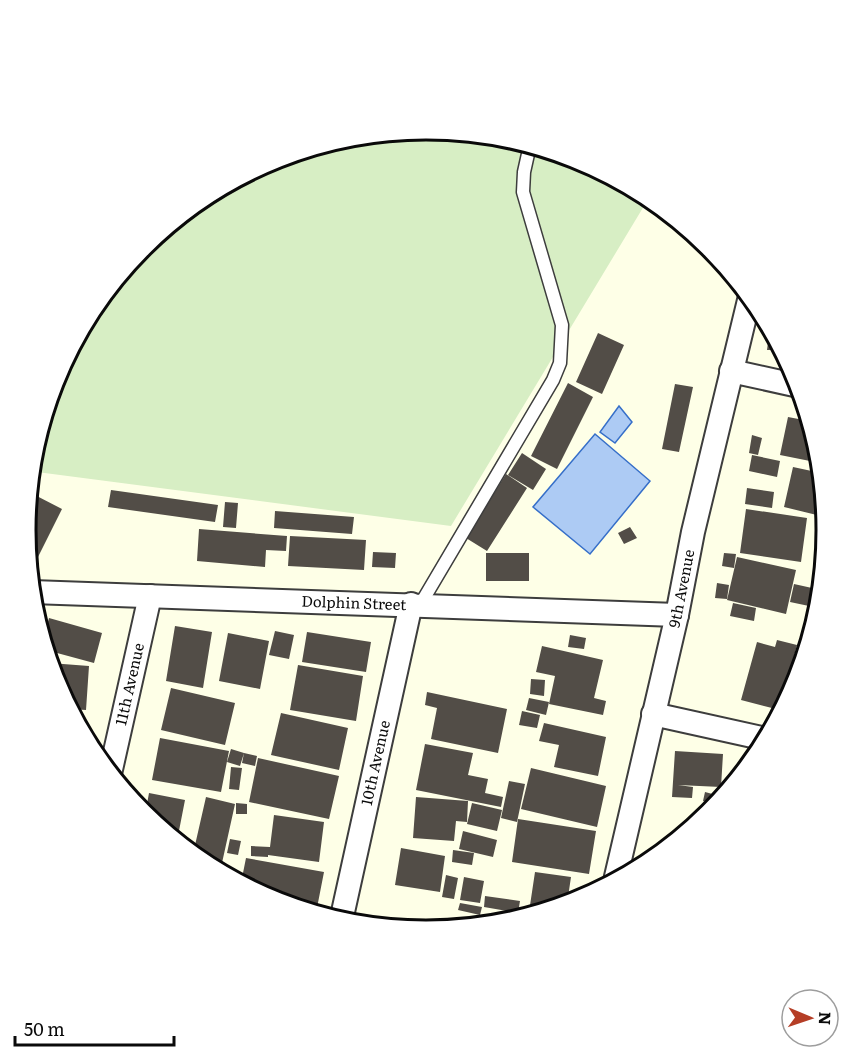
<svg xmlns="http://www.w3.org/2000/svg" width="852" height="1060" font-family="Literata,serif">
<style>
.pitch{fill:#d7eec4}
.water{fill:#adcbf4;stroke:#366fc9;stroke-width:1.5}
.building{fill:#524d47}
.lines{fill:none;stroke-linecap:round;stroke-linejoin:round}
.lane-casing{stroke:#3d3d3d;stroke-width:15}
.street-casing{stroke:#3d3d3d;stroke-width:26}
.lane{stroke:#fff;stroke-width:12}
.street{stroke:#fff;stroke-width:22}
.labels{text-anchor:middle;stroke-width:6;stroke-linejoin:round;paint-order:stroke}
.street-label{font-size:15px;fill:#0a0a0a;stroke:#fff}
.rim{fill:none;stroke:#0a0a0a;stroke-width:3}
</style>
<rect width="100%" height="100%" fill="#feffe7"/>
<path class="pitch" d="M426,130L504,137L580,160L589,165L587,169L644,206L451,526L37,472L32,461L33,452L56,376L93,307L143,247L204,197L273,160L348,137Z"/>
<path class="water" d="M619,406L632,422L615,443L600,432Z
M595,434L650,481L590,554L533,507Z"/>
<path class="building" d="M589,165L649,197L665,211L662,217L587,169Z
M770,328L775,338L774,350H767Z
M598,333L624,345L602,394L576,382Z
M568,383L593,397L557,469L531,456Z
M675,384L693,387L679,452L662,449Z
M788,417L809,421L819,452L820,463L780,455Z
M752,435L762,438L758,455L749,453Z
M522,453L546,469L533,490L508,475Z
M752,455L780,461L777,477L749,471Z
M793,467L821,473L825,517L784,507Z
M506,474L527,488L487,551L466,538Z
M747,488L774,492L772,508L745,504Z
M111,490L218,505L215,522L108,507Z
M29,492L62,509L35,563L28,560L26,530Z
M225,502L238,503L236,528L223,527Z
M746,509L807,518L801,562L740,553Z
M275,511L354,517L352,534L274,528Z
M630,527L637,538L624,544L618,533Z
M199,529L287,536L286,551L266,550L265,567L197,561Z
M290,536L366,540L364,570L288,566Z
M373,552L396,553L395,568L372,567Z
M486,553H529V581H486Z
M724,553L736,554L734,568L722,566Z
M737,557L796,570L786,614L727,600Z
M819,576H822L819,608L814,623L810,622Z
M717,583L729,585L727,599L715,598Z
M794,584L812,588L809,606L790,602Z
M733,603L756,608L754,621L730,616Z
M49,618L102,633L94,663L46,650L43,640Z
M175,626L212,632L203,688L166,681Z
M275,631L294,635L289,659L269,655Z
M307,632L371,642L366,672L302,662Z
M228,633L269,641L260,689L219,681Z
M570,635L586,638L584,649L568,647Z
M777,640L797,645L780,710L741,700L757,642L775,647Z
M542,646L603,660L594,698L606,701L603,715L549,704L555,676L536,672Z
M50,663L89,666L86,710L70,709L56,683Z
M298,665L363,676L356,721L290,710Z
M791,672L799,674L786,702V701Z
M531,679L545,680L544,696L530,694Z
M171,688L235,703L225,745L161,730Z
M427,692L507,709L498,753L431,739L437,708L425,705Z
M529,698L549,702L546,715L526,710Z
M522,711L540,715L537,728L519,725Z
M281,713L348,728L339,770L271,755Z
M544,723L606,737L598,776L554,767L559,745L539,741Z
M160,738L229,751L221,792L152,780Z
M425,744L473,753L468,775L488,779L485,793L503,797L501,807L416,790Z
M231,749L244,753L240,766L227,762Z
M675,751L723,754L721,787L678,785L693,787L692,798L672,797Z
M244,753L257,756L255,766L242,763Z
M258,758L339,776L329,819L249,802Z
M231,767L242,768L239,790L229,789Z
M531,768L606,786L597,827L521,809Z
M509,781L525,784L517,822L501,818Z
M705,792L720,796L716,805L703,801Z
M149,793L185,800L177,841L145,815Z
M206,797L235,804L220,872L203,863L193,854Z
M416,797L468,801L467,822L456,821L454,841L413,838Z
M236,803L247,804V814H236Z
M472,803L502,810L497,831L467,824Z
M274,815L324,822L319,862L268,855V857L251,856V846L270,847Z
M518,819L596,831L589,874L512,862Z
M463,831L497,840L493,857L459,849Z
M230,839L241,841L238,855L227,853Z
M401,848L445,856L440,892L395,885Z
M453,850L474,853L472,865L452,862Z
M246,858L324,872L316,913L272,900L241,883Z
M535,872L571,877L567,904L537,913L529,912Z
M446,875L458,878L454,899L442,897Z
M464,877L484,881L480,903L460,900Z
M485,896L520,901L518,913L484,907Z
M460,903L482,907L480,915L458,910Z"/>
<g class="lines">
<defs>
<path id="lane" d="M420,605L553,380L560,363L562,325L523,192L524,172L530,145"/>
<g id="street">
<path d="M731,371L799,386"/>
<path id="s1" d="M32,592L677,615"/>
<path d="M653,714L766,739"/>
<path id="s2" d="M110,774L150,596"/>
<path id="s3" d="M615,881L677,615L693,532L750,296"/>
<path id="s4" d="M341,921L411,604"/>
</g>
</defs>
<use href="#lane" class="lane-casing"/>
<use href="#street" class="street-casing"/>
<use href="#lane" class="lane"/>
<use href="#street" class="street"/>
</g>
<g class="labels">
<g class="street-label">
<text dy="5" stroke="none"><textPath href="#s3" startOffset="300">9th Avenue</textPath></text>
<text dy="5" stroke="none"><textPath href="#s1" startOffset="322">Dolphin Street</textPath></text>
<text dy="5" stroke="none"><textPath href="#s2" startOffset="92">11th Avenue</textPath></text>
<text dy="5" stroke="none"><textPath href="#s4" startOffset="162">10th Avenue</textPath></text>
</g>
</g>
<path d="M0 0H852V1060H0ZM36 530a390 390 0 1 1 780 0a390 390 0 1 1-780 0Z" fill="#fff" fill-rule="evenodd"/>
<path class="rim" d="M36 530a390 390 0 1 1 780 0a390 390 0 1 1-780 0Z"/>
<g transform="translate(810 1018) rotate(92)"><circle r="28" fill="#ffffff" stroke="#9d9d9d" stroke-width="1.5"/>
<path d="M0-4.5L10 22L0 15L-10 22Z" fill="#b53e26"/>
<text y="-9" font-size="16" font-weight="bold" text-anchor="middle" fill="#0a0a0a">N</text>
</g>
<path d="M15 1036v9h159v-9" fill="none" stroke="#0a0a0a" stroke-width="3"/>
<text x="24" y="1036" font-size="18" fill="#0a0a0a" stroke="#ffffff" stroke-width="4.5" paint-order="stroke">50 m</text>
</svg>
